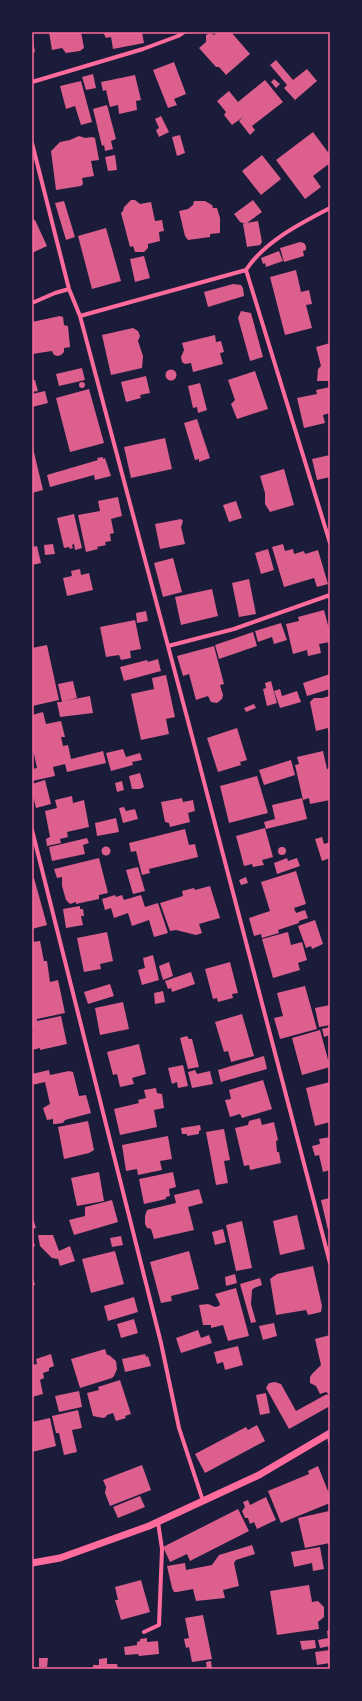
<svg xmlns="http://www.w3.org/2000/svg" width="362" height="1701" font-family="Roboto,sans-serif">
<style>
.building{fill:#dd5f8e}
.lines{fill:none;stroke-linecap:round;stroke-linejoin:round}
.minor{stroke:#ff6b9d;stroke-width:4}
.tertiary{stroke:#ff6b9d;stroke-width:7}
.neatline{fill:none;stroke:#ff6b9d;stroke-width:1.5}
</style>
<rect width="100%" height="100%" fill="#1b1b3a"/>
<path class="building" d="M49,32H81L84,48L80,51L66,53L62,48L52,50Z
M103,32H142L144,43L113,49L111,37L106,38Z
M218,32H231L250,54L226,75L219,67H216L199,48L206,42V35L210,33L214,35Z
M32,36L35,52L32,53Z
M276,60L293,80L307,69L317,81L295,100L284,88L287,85L270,65Z
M174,62L186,94L174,99L177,105L168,108L153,70Z
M93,74L96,88L86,90L82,77Z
M135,75L141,100L136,101L137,110L119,114L118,105L110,107L106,90L103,91L101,82Z
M274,79L280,84L276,88L271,82Z
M265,80L283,102L252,126L255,130L250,135L239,121L243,117L232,125L224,115L226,112L217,101L229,91L238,102Z
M81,81L92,122L81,125L75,106L66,109L60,86Z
M107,105L116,139L111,141L113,149L105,151L104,145L102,146L93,109Z
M161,116L169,132L159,137L156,130L159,128L155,119Z
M313,132L330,155V163L313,176L321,187L305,199L276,160Z
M180,135L185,153L177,156L172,137Z
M79,136L85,138L92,137L95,138L99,160L91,161L94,176L82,178L83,184L81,186L56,190L51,151L60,142L70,140Z
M115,155L117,170L108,171L105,157Z
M262,155L281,179L261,195L242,171Z
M131,200H135L140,204L151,202L155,221L162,220L164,231L159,232L160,241L148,244V248L144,252H135L133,246L130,247L121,213L123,211L124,207Z
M253,200L262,212L247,223L258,221L262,242L260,245L247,247L243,224H245L240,222L234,214Z
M64,201L75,237L66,240L55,203Z
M194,201H205L212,205L213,208H217L220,218V233L210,234V237L188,240L185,236L179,211L188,209L193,205Z
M35,220L47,246L32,253V221Z
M106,228L121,281L92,289L78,236Z
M300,242L304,243L306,246V250L303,251L304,256L284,262L280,248Z
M279,251L283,261L266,267L265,263L263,264L261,258Z
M144,256L150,278L135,282L130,259Z
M296,270L301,292L309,290L312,304L306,305L312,328L285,335L270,277Z
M233,284L241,285L243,288L244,296L208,307L204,292Z
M241,311L251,313L263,357L250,361L238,318Z
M60,316L63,317L64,325L68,326L70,347L64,348V352L61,355L58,356L54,355L52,351L32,354V322Z
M133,328L138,331L140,336L138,341L143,356L142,368L111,375L102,335Z
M215,335L216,342L221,341L224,352L220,353L223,364L193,372L191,363L185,364L182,362L181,357L184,350L182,343Z
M330,343V381H317L318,369L321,366L316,347Z
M82,368L85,380L59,386L56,374Z
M165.5 375a5.5 5.5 0 1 1 11 0a5.5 5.5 0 1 1-11 0Z
M255,371L268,409L237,419L231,404L235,400L228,380Z
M146,376L150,393L140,395L141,398L126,402L121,382Z
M32,380H35L38,391L32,392Z
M79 385a3 3 0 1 1 6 0a3 3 0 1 1-6 0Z
M200,383L207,410L198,413L197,407L193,408L188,386Z
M330,387V413L323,415L325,423L304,428L297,398L317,394L316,390Z
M89,389L104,443L70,452L56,398Z
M45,391L48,403L32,407V394Z
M197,419L210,458L199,462V459L195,460L184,423Z
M165,438L172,469L131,478L124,447Z
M32,444L43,490L32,493Z
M330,455V477L317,480L312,459Z
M103,457V459L105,458L111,476L95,480L94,475L50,487L47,475L98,460L97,458Z
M284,469L294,505L270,512L265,504V493L260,476Z
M118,497L122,516L111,519L114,533L110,534L111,541L105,542L106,545L97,547L98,549L86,552L78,515L100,511L98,501Z
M236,501L242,518L229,522L223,505Z
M74,514L82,548L75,550L74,544L72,545L73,548L70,549L69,547L64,548L57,518Z
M181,519L183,521L181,527L185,544L160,549L155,524Z
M53,544L55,554L45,555L44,545Z
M283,544L285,551L293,549L294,554L304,551L305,554L318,550L328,584L317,587L314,578L284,587L272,547Z
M37,546L41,563L32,565V547Z
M268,549L274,570L261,574L255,553Z
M173,558L182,592L163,597L154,563Z
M80,569L81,575L89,573L93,590L67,596L63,578L72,576L71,571Z
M249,579L256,614L239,617L232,583Z
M212,589L218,616L181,625L175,597Z
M324,610L330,633V642L319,644L321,653L308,656L307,650L293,654L286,624L299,621L298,617Z
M146,611L148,621L137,623L136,613Z
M135,620L141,649L130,651L131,658L121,660L119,655L106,657L100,627Z
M281,623L287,640L274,644L272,637L258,642L255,631Z
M253,632L257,646L219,659L215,645Z
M47,645L59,700L32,706V648Z
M214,646L224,684L220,685L223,695L222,699L217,703L211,702L208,696L196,700L189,674L183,676L177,656Z
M158,659L161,671L124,681L120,667L147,660L148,662Z
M330,674V689L307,696L303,683Z
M166,675L175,717L166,719L169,734L141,740L131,694L154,689L152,678Z
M73,681L77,698L64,701L90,696L93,713L60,717L57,702H62L58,684Z
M271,681L277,703L267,706L263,689L266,688L265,683Z
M280,689L282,696L297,691L301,702L280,708L274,691Z
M330,696V734H329L328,728L316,731L310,702L314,698H322Z
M254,704L256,708L246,712L244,708Z
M43,712L46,724L61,721L65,737H61L63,746L68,745L71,759L103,751L106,763L67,772L65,764L53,767L55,776L32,781V769L37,768L32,745V715Z
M237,728L247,760L240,762L241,765L218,772L207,738Z
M123,749L126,757L140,753L142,760L132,762L133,765L111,771L106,753Z
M323,751L327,769L330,768V793H329L330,800L310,804L309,798L303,800L295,765L299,764L297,757Z
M291,760L295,775L264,785L259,770Z
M140,773L144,787L140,789H132L129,776Z
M257,776L268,813L229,823L220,786Z
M45,780L51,804L36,808L32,792V784Z
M122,781L124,790L117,792L115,783Z
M72,796L73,803L84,800L89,827L67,832L68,837L60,839L61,843L47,846L46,839L50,837L45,811L57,808L55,800Z
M182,798L183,802L193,800L195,811L188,813L190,822L170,827L169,823L165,822L161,802Z
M302,798L307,819L266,829L264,822L275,819L272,805Z
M124,807L126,811L135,809L138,819L123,823L119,808Z
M116,818L119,832L97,836L95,823Z
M265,828L273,857L262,860L264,865L253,867L252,864L244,866L236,836Z
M185,829L189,845L195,844L198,857L149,869L150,873L142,875L136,851L131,852L129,843Z
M322,837L324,844L330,842V858L322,861L315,839Z
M87,838L89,843L83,845L85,854L52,861L49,847Z
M101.5 851a4.5 4.5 0 1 1 9 0a4.5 4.5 0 1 1-9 0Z
M278 851a4 4 0 1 1 8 0a4 4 0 1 1-8 0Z
M99,858L108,893L99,895V899L76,904V902L70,904L66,900L62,886V877L57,878L54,869Z
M287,858L288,861L297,858L300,866L277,874L274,863Z
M138,867L145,891L133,894L126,870Z
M296,871L306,904L294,908L296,913L305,910L308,918L299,921V923L278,930L279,933L262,938L261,934L254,936L249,918L270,911L261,882Z
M246,877L248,883L241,885L239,880Z
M34,878L47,925L32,929V879Z
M210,886L220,918L199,924L202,933L196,935L176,930L170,931L160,903L183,896L182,891L194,888L195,890Z
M115,895L116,897L122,895L124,900L141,895L145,907L158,903L168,933L154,937L149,920L132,926L128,913L114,918L111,908L105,910L102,899Z
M80,906V909H83L84,916H81L83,925L66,928L63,909Z
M315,920L323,944L312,949L311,946L306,948L298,926Z
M107,932L113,961L100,964L101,969L84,972L77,938Z
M288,932L291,945L302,942L307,960L298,963L300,970L273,978L262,939Z
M40,941L44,961H47L50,982L58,980L65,1013L37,1019V1021L61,1016L67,1044L40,1050V1048L32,1050V1033L34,1032L32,1024V942Z
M153,955L159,980L142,985L138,970L145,968L143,958Z
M169,962L173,976L163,980L159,966Z
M230,962L238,993L232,994L233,998L218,1002L217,998L213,999L205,969Z
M191,972L195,984L172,992L171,988L168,989L165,981Z
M110,984L114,996L88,1004L84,992Z
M305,986L317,1029L280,1039L274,1018L283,1016L277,993Z
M163,991L165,1002L155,1004L154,993Z
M123,1002L129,1029L100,1035L95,1008Z
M330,1005V1025L319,1027L315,1008Z
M242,1014L254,1056L231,1062L228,1051L224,1052L215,1022Z
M330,1027V1035L324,1037L322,1029Z
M320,1030L330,1067L302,1075L292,1038Z
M187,1036L189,1039H192L199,1067L188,1069L180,1038Z
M139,1044L146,1074L132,1078L134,1084L120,1087L117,1074L113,1075L107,1052Z
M264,1056L267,1069L221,1082L218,1070Z
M183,1065L188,1086L178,1088L177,1082L172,1084L168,1068Z
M49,1070L50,1075L69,1071L73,1072L79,1096L86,1095L91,1113L65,1120L63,1123L55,1124H53V1119L47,1120L43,1108L50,1104L45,1082L32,1085V1074Z
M195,1070L197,1074L210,1071L213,1084L192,1088L188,1072Z
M263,1080L272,1109L242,1118L240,1114L230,1117L225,1100L231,1099L229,1090Z
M330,1082V1122L315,1126L306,1088Z
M156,1088L157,1093L162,1094L164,1108L154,1110L157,1127L120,1135L114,1109L139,1103L138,1100L146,1098L144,1090Z
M260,1118L262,1125L274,1122L278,1140L276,1141L277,1152H279L281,1163L250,1170L249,1165L244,1166L235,1128L248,1125L249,1121Z
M88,1121L94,1150L89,1153L64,1159L58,1127Z
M200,1125L201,1130L199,1131V1134L187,1136V1134H182L181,1128Z
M224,1129L230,1160L224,1161L228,1183L216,1185L206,1132Z
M168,1136L172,1159L160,1161L162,1170L138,1175L137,1169L126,1171L122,1145Z
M330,1137V1170L323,1172L319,1155L315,1156L312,1146L320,1144L319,1139Z
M99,1172L104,1201L77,1206L71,1178Z
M173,1172L176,1187L169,1189L170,1196L166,1197V1199L144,1204L139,1179Z
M199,1189L203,1203L188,1207L194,1230L154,1239L151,1229L147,1228L145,1224V1216L147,1210L176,1203L174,1195Z
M330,1198V1229L328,1230L321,1200Z
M112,1200L118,1222L74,1235L69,1220L85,1216V1207Z
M297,1215L305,1249L280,1255L273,1221Z
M32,1218H33L36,1228L32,1229Z
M242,1221L252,1268L236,1271L226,1225Z
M223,1229L226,1242L215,1245L212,1232Z
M38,1235H53L59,1251L70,1246L75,1261L60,1266L58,1259L52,1258L40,1246Z
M121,1236L123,1245L112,1247L110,1238Z
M32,1237L35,1246L32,1247Z
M115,1251L124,1284L91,1293L82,1259Z
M189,1251L199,1289L171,1296L172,1301L161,1303L150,1262Z
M313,1266L322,1306L321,1312L308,1315L306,1310L276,1315L270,1279L277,1274Z
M32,1274L35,1285H32Z
M235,1274L237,1283L226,1286L225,1277Z
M260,1278L262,1285L254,1288L252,1290L251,1304L256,1322L251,1323L240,1284Z
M236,1288L249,1336L228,1341L223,1325L211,1328V1325H203L199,1305L208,1304L215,1307L219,1306L220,1304L215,1294Z
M134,1297L138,1312L108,1321L104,1306Z
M134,1319L138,1333L121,1338L117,1324Z
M274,1323L277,1336L263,1340L259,1326Z
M198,1330L201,1338L209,1335L212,1343L181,1353L176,1338Z
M330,1335V1395L326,1392L320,1394L316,1386L310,1383V1377L312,1374L321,1365L315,1339Z
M238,1346L243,1365L225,1370L223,1362L217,1364L214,1352Z
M105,1349L107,1355H109L116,1361L117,1369L114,1376L112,1378L80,1388L71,1359Z
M51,1354L54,1366L49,1368V1371L43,1373L44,1378L40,1380L43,1394L32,1397V1365L37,1364L36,1359Z
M145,1354L146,1357L148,1356L151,1366L125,1372L122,1359Z
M120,1380L131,1414L125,1416L126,1418L116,1421L113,1413L107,1415L106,1417L103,1418L93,1416L87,1393L99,1390L98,1387Z
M275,1382L281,1384L296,1411L327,1394L330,1398V1406L289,1429L266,1388L269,1383Z
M79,1391L82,1407L59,1412L55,1396Z
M266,1393L270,1413L260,1415L256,1395Z
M78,1410L82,1428L72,1430L77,1452L64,1455L59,1433H56L52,1416Z
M50,1418L56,1446L32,1452V1422Z
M257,1425L265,1441L205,1473L195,1454L246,1427L248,1430Z
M142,1465L151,1490L110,1506L105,1493L106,1487L103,1480Z
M318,1466L330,1496V1503L281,1523L268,1491L309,1474L308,1471Z
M140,1496L145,1507L118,1518L113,1507Z
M266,1497L276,1520L257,1529L254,1522L250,1524L248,1518H245L242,1511L245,1507L243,1502L248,1500L250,1505Z
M238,1509L249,1531L190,1561L187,1554L170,1562L163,1547Z
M329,1511L330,1543L305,1548L298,1518Z
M252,1545L255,1554L236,1560L234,1563L239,1586L223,1590L225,1598L196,1601L193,1589L177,1592H174L172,1588L167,1566L185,1563L186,1570L212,1565L219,1555Z
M320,1547L324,1569L313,1571L312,1563L294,1567L291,1552Z
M141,1580L150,1612L121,1620L115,1600H118L115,1587Z
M309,1585L312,1602L318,1601L324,1607V1617L318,1622L319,1629L277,1635L270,1591Z
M203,1615L212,1659L192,1662L189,1647L186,1648L184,1639L189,1638L185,1618Z
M330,1630V1646L320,1648L318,1640L328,1638L327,1631Z
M147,1638V1642L158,1641L159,1654L139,1656L138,1654L125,1655L124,1647L137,1645V1642L140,1641V1639Z
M315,1640L316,1648L302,1650L300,1641Z
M330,1650V1663L317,1665L315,1652Z
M39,1658H48L47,1667H39Z
M107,1658V1664H117L118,1669H93V1665H99V1659Z
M211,1661L212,1669H207L206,1662Z"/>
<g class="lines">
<path class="minor" d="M32,82L143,49L178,36L184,32
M32,143L69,289L80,316L192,736L330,1263
M330,208C300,224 265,241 246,270L330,543
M32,303L55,293L69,289
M80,316L246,270
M168,646L234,629L330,595
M32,830L161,1343L179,1428L203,1501
M329,1434L330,1442
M144,1632L159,1625L162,1549L158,1522"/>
<path class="tertiary" d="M32,1563L60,1558L149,1526L259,1475L330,1433"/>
</g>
<rect width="362" height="1701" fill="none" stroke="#1b1b3a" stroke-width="66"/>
<rect x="33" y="33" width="296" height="1635" class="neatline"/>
</svg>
